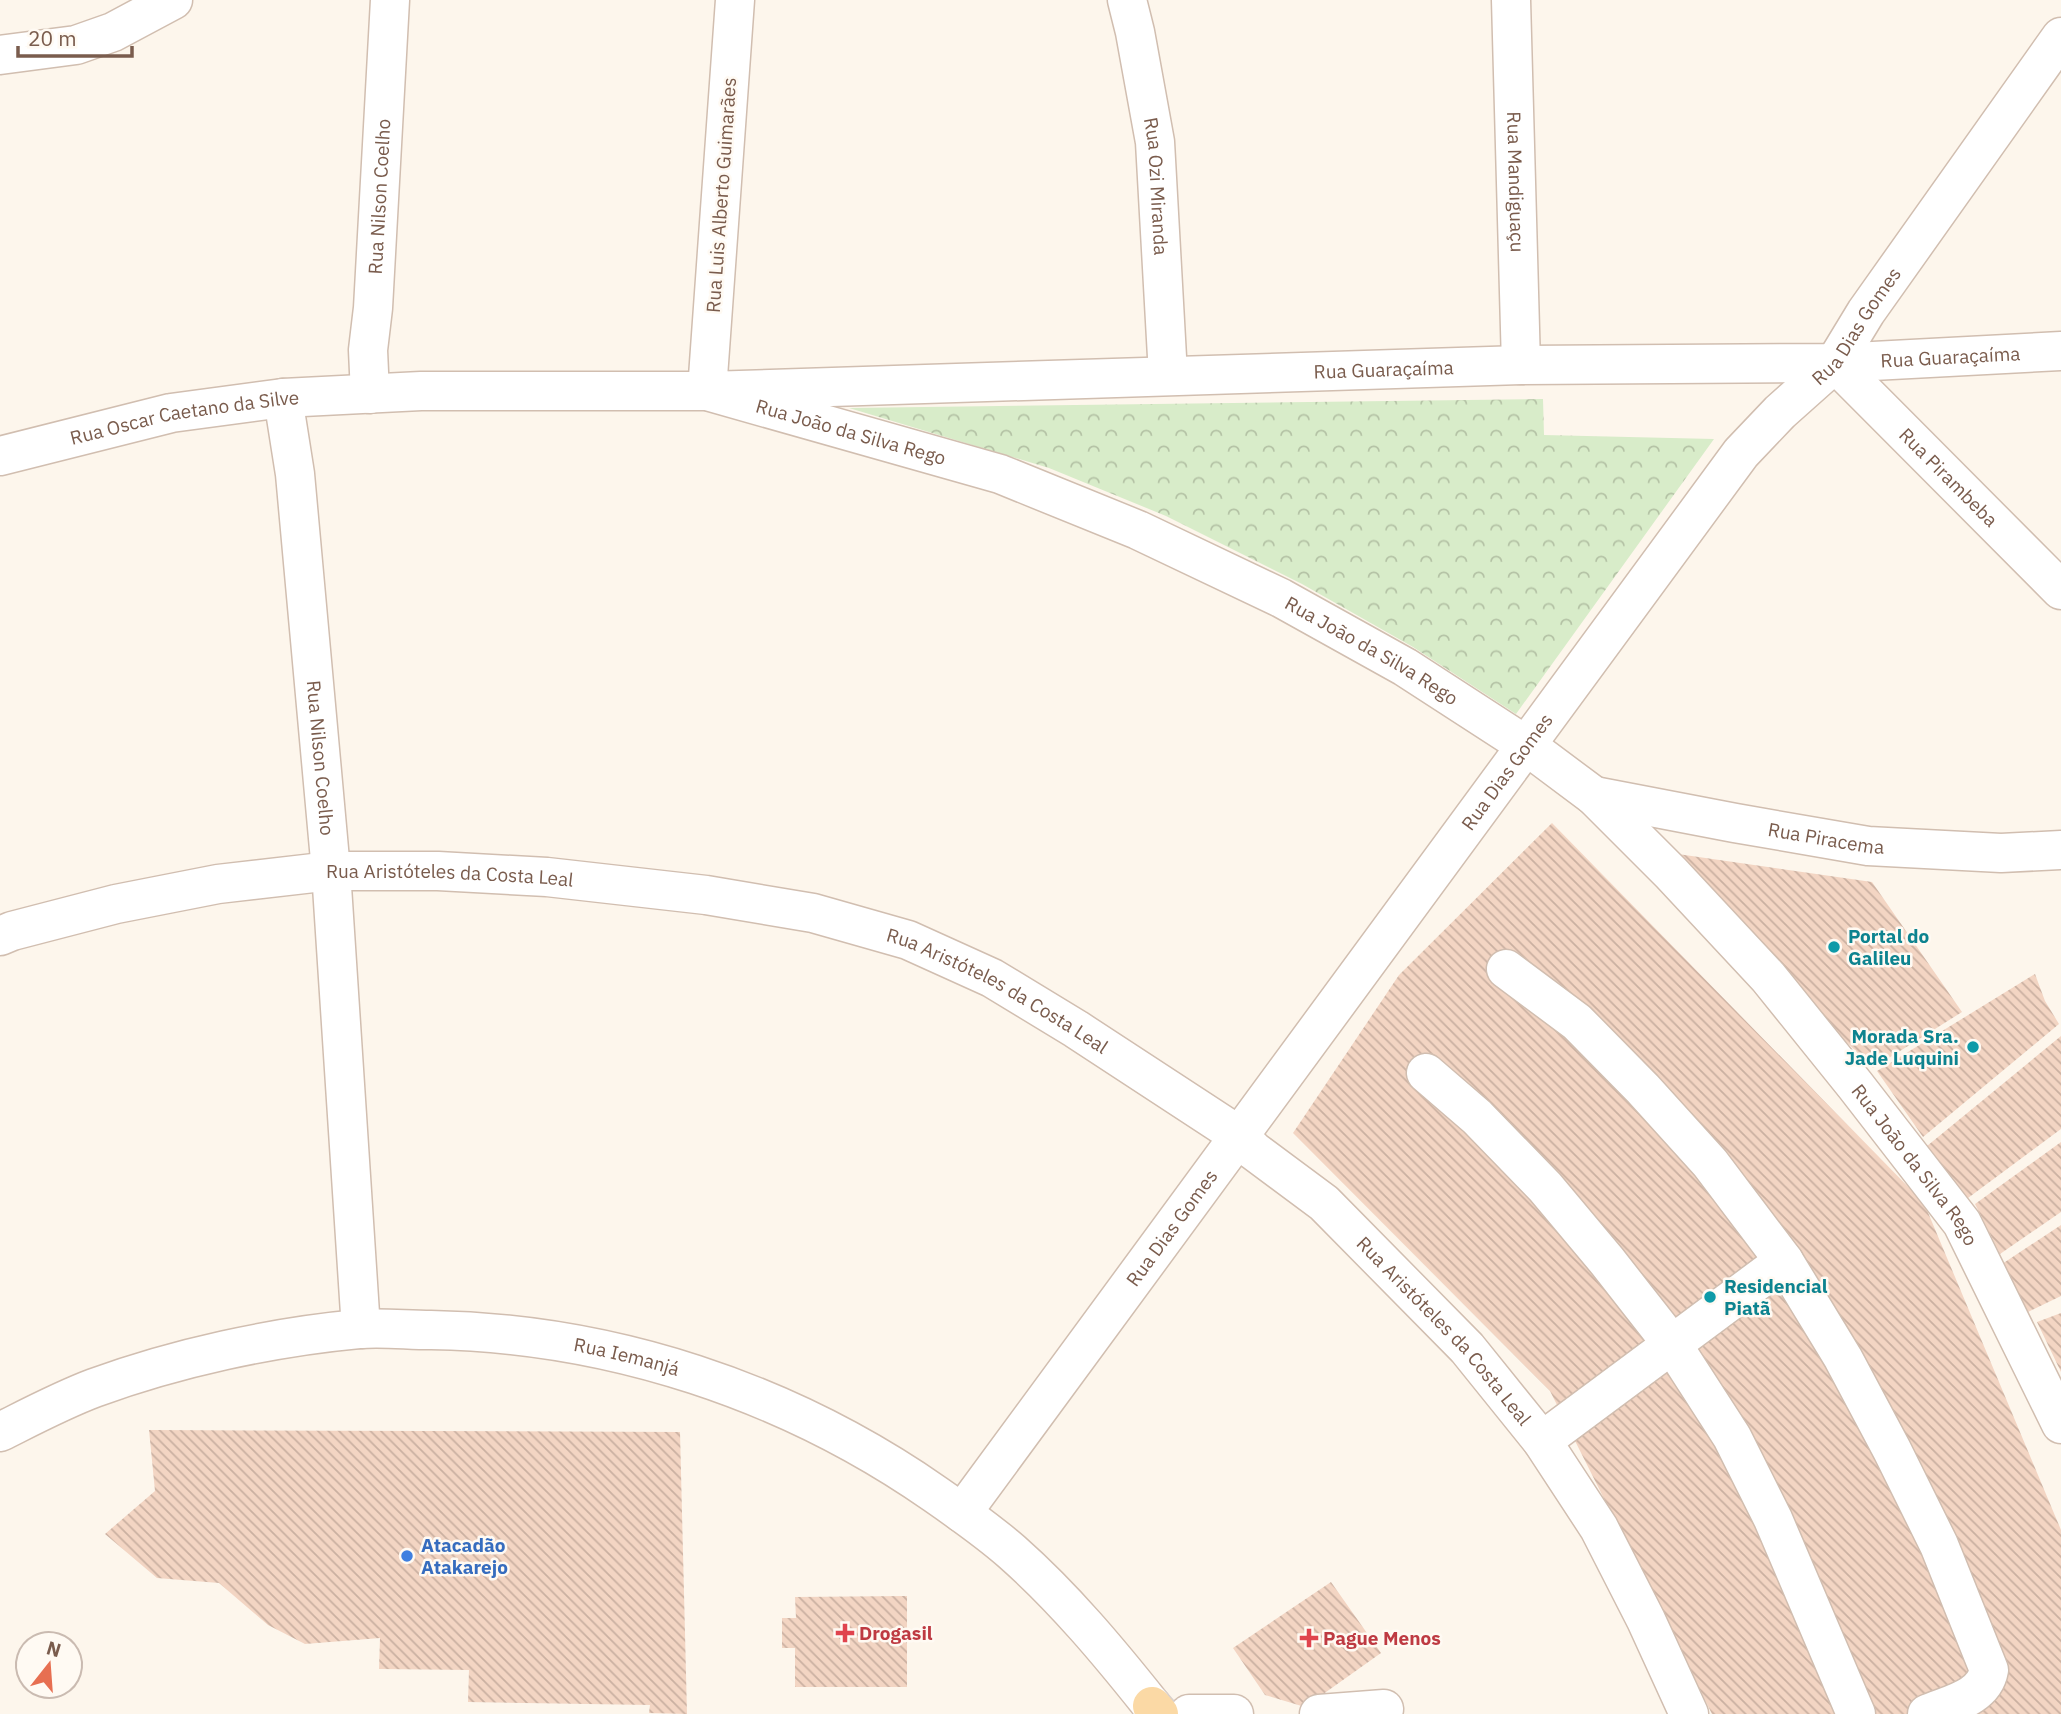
<svg xmlns="http://www.w3.org/2000/svg" width="2061" height="1714" font-family="'IBM Plex Sans',sans-serif">
<style>
.park{fill:url(#park-crowns)}
.building{fill:url(#building-back-hatch)}
.lines{fill:none;stroke-linecap:round;stroke-linejoin:round}
.minor-casing{stroke:#d1beb0;stroke-width:41}
.major-casing{stroke:#dad1cd;stroke-width:41}
.minor{stroke:#fff;stroke-width:38}
.major{stroke:#fbd9a5;stroke-width:38}
.culture-dot{fill:#0f9aa8;stroke:#fffaf3;stroke-width:2.5}
.shop-dot{fill:#3f7fe0;stroke:#fffaf3;stroke-width:2.5}
.health-dot{fill:#e0444e;stroke:#fffaf3;stroke-width:2.5}
.labels{text-anchor:middle;stroke-width:5;stroke-linejoin:round;paint-order:stroke}
.street-label{font-size:19px;fill:#7a5c4d;stroke:#fffaf3}
.culture-label{font-size:19px;font-weight:bold;fill:#0d838f;stroke:#fffaf3;text-anchor:start}
.shop-label{font-size:19px;font-weight:bold;fill:#366cbe;stroke:#fffaf3;text-anchor:start}
.health-label{font-size:19px;font-weight:bold;fill:#be3a42;stroke:#fffaf3;text-anchor:start}
</style>
<defs>
<pattern id="park-crowns" width="20" height="18" patternUnits="userSpaceOnUse" patternTransform="scale(1.75)"><rect width="20" height="18" fill="#d8ecc9"/><path d="M2 6a3 3 0 1 1 6 0M12 15a3 3 0 1 1 6 0" fill="none" stroke="#b4c2a5"/></pattern>
<pattern id="building-back-hatch" width="6" height="6" patternUnits="userSpaceOnUse" patternTransform="scale(1.75)"><rect width="6" height="6" fill="#f3d5c3"/><path d="M-1 5l2 2M0 0l6 6M5-1l2 2" fill="none" stroke="#cab0a1"/></pattern>
</defs>
<rect width="100%" height="100%" fill="#fdf6ec"/>
<path class="park" d="M1543,399L1544,435L1714,439L1516,714L1413,647L1302,584L1166,516L1049,468L849,408Z"/>
<path class="building" d="M1552,823L1924,1203L2061,1530V1714H1712L1550,1391L1293,1133L1399,975Z
M1657,851L1872,882L1962,1012L1873,1068L1821,1017Z
M2035,974L2045,1001L2059,1024L1923,1137L1877,1071Z
M2061,1036V1129L1968,1198L1927,1146Z
M2061,1142V1212L2000,1254L1975,1204Z
M2061,1225V1296L2026,1313L1999,1266Z
M2061,1313V1372L2037,1322Z
M149,1430L680,1432L687,1714L649,1713L650,1705L468,1702L469,1670L379,1669L380,1638L305,1644L268,1625L219,1583L157,1578L105,1534L155,1491Z
M1331,1582L1381,1653L1305,1707L1265,1695L1233,1648Z
M907,1596V1687H795V1648H782V1618H796L795,1597Z"/>
<g class="lines">
<defs>
<g id="minor">
<path id="s1" d="M735,0L707,391L1521,365L1835,363L2061,351"/>
<path id="s2" d="M1127,0L1135,32L1155,142L1168,375"/>
<path id="s3" d="M1511,0L1521,365"/>
<path d="M0,55L76,45L113,32L173,0"/>
<path id="s4" d="M1835,363L2061,590"/>
<path id="s5" d="M370,394L368,350L373,308L390,0"/>
<path id="s6" d="M283,398L295,474L331,871L361,1329"/>
<path id="s7" d="M0,456L171,413L283,398L421,391H707L1000,474L1138,530L1281,598L1405,667L1527,746L1594,796L1671,873L1768,977L1855,1085L1962,1223L2061,1424"/>
<path id="s8" d="M1594,796L1735,823L1868,846L2001,853L2061,850"/>
<path id="s9" d="M0,936L12,931L116,904L218,884L331,871H438L547,877L706,895L813,913L908,940L992,978L1076,1029L1238,1135L1254,1151L1324,1203L1467,1348L1542,1441L1599,1528L1646,1620L1689,1714"/>
<path d="M1506,969L1577,1022L1643,1089L1710,1163L1784,1261L1843,1358L1892,1450L1939,1545L1989,1670C1984,1698 1950,1704 1927,1714"/>
<path d="M1426,1073L1477,1117L1545,1187L1607,1261L1672,1344L1732,1437L1773,1519L1856,1714"/>
<path id="s10" d="M0,1432C30,1417 62,1400 94,1388C176,1358 272,1337 359,1329C383,1327 407,1330 431,1330C611,1333 787,1391 935,1494C961,1512 988,1531 1012,1552C1064,1598 1109,1652 1152,1706L1154,1714"/>
<path d="M1542,1441L1784,1261"/>
<path id="s11" d="M962,1513L1741,453L1780,412L1835,363L1866,312L2061,37"/>
<path d="M1189,1714H1234"/>
<path d="M1319,1714L1384,1709"/>
</g>
<path id="major" d="M1152,1706L1159,1714"/>
</defs>
<use href="#minor" class="minor-casing"/>
<use href="#major" class="major-casing"/>
<use href="#minor" class="minor"/>
<use href="#major" class="major"/>
</g>
<g class="culture-dot">
<circle cx="1834" cy="947" r="7"/>
<circle cx="1973" cy="1047" r="7"/>
<circle cx="1710" cy="1297" r="7"/>
</g>
<circle class="shop-dot" cx="407" cy="1556" r="7"/>
<g class="health-dot">
<path d="M841.5 1622.5h7v7h7v7h-7v7h-7v-7h-7v-7h7z"/>
<path d="M1305.5 1627.5h7v7h7v7h-7v7h-7v-7h-7v-7h7z"/>
</g>
<g class="labels">
<g class="street-label">
<text dy="7" stroke="none"><textPath href="#s3" startOffset="182">Rua Mandiguaçu</textPath></text>
<text dy="7" stroke="none"><textPath href="#s2" startOffset="189">Rua Ozi Miranda</textPath></text>
<text transform="translate(721 195) rotate(-86)" y="7">Rua Luis Alberto Guimarães</text>
<text dy="7" stroke="none"><textPath href="#s5" startOffset="198">Rua Nilson Coelho</textPath></text>
<text dy="7" stroke="none"><textPath href="#s11" startOffset="1488">Rua Dias Gomes</textPath></text>
<text dy="7" stroke="none"><textPath href="#s1" startOffset="1636">Rua Guaraçaíma</textPath></text>
<text dy="7" stroke="none"><textPath href="#s1" startOffset="1069">Rua Guaraçaíma</textPath></text>
<text dy="7" stroke="none"><textPath href="#s7" startOffset="189">Rua Oscar Caetano da Silve</textPath></text>
<text dy="7" stroke="none"><textPath href="#s7" startOffset="863">Rua João da Silva Rego</textPath></text>
<text dy="7" stroke="none"><textPath href="#s4" startOffset="161">Rua Pirambeba</textPath></text>
<text dy="7" stroke="none"><textPath href="#s7" startOffset="1430">Rua João da Silva Rego</textPath></text>
<text dy="7" stroke="none"><textPath href="#s6" startOffset="362">Rua Nilson Coelho</textPath></text>
<text dy="7" stroke="none"><textPath href="#s11" startOffset="920">Rua Dias Gomes</textPath></text>
<text dy="7" stroke="none"><textPath href="#s8" startOffset="236">Rua Piracema</textPath></text>
<text dy="7" stroke="none"><textPath href="#s9" startOffset="457">Rua Aristóteles da Costa Leal</textPath></text>
<text dy="7" stroke="none"><textPath href="#s9" startOffset="1024">Rua Aristóteles da Costa Leal</textPath></text>
<text dy="7" stroke="none"><textPath href="#s7" startOffset="2186">Rua João da Silva Rego</textPath></text>
<text dy="7" stroke="none"><textPath href="#s11" startOffset="354">Rua Dias Gomes</textPath></text>
<text dy="7" stroke="none"><textPath href="#s9" startOffset="1591">Rua Aristóteles da Costa Leal</textPath></text>
<text dy="7" stroke="none"><textPath href="#s10" startOffset="646">Rua Iemanjá</textPath></text>
</g>
<g class="culture-label">
<text x="1848" y="943">Portal do<tspan x="1848" dy="22">Galileu</tspan></text>
<text x="1959" y="1043" text-anchor="end">Morada Sra.<tspan x="1959" dy="22">Jade Luquini</tspan></text>
<text x="1724" y="1293">Residencial<tspan x="1724" dy="22">Piatã</tspan></text>
</g>
<g class="shop-label">
<text x="421" y="1552">Atacadão<tspan x="421" dy="22">Atakarejo</tspan></text>
</g>
<g class="health-label">
<text x="859" y="1640">Drogasil</text>
<text x="1323" y="1645">Pague Menos</text>
</g>
</g>
<g transform="translate(49 1665) rotate(17)"><circle r="33" fill="#fffaf3" stroke="#cabbb1" stroke-width="2"/>
<path d="M0-5L12 26L0 18L-12 26Z" fill="#e76f51"/>
<text y="-10" font-size="19" font-weight="bold" text-anchor="middle" fill="#7a5c4d">N</text>
</g>
<path d="M18 46v10h114v-10" fill="none" stroke="#7a5c4d" stroke-width="3.5"/>
<text x="28" y="46" font-size="21" fill="#7a5c4d" stroke="#fffaf3" stroke-width="5" paint-order="stroke">20 m</text>
</svg>
